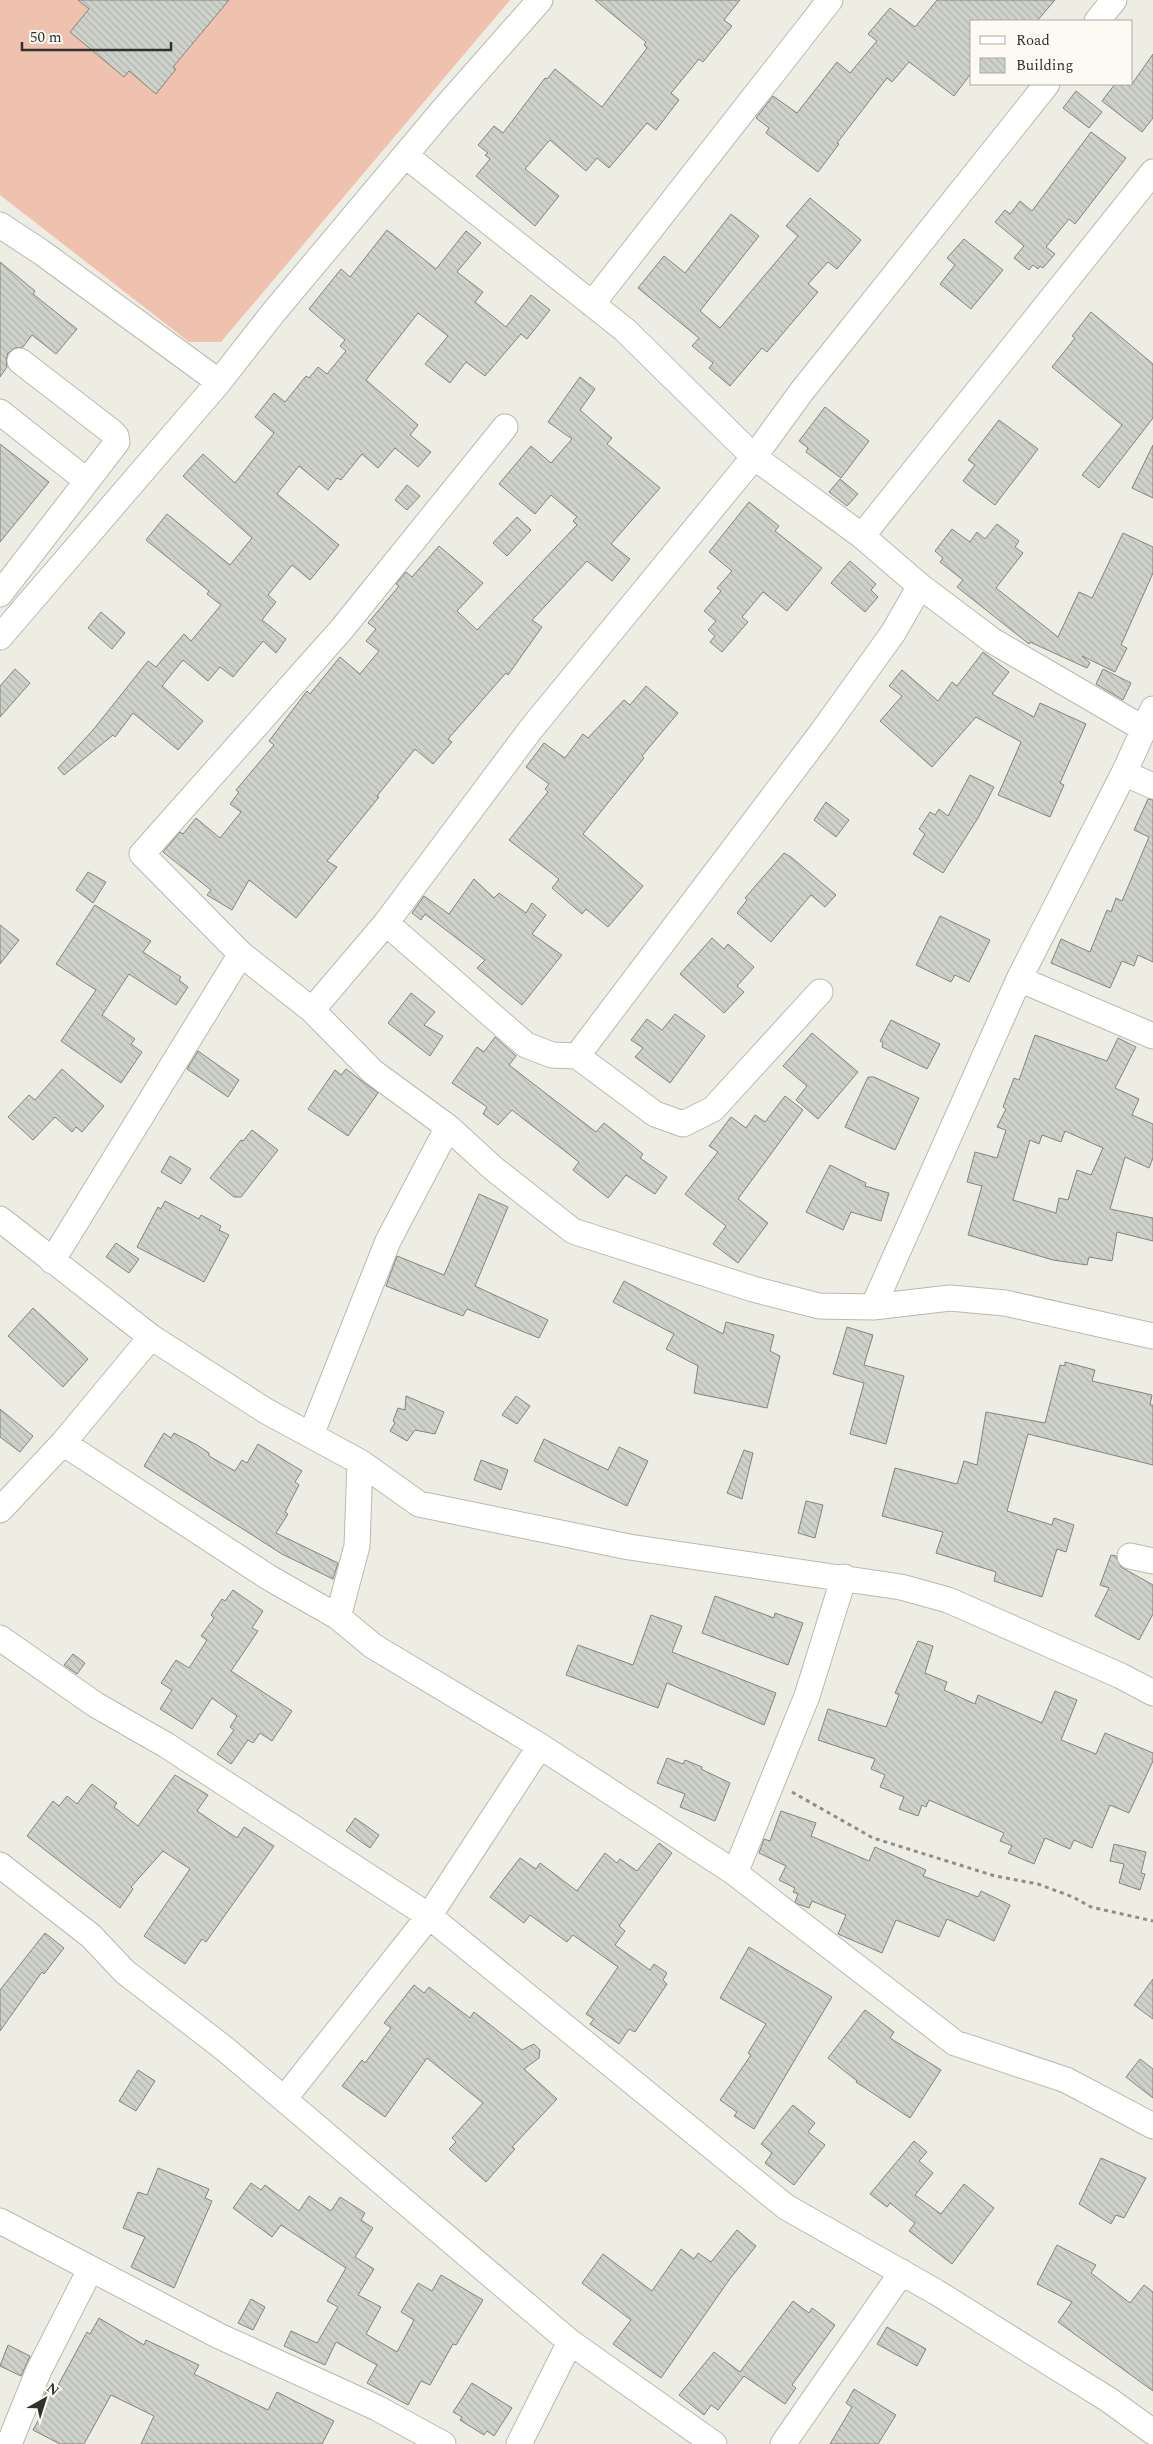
<svg xmlns="http://www.w3.org/2000/svg" width="1153" height="2444" font-family="Spectral,serif">
<style>
.garden{fill:#eec2af}
.building{fill:url(#building-back-hatch);stroke:#82857e;fill-rule:evenodd}
.lines{fill:none;stroke-linecap:round;stroke-linejoin:round}
.minor-casing{stroke:#bab9b0;stroke-width:27}
.path{stroke:#8f8e88;stroke-width:3;stroke-dasharray:4 4;stroke-linecap:butt}
.minor{stroke:#fff;stroke-width:25}
</style>
<defs>
<pattern id="building-back-hatch" width="6" height="6" patternUnits="userSpaceOnUse" patternTransform="scale(1.25)"><rect width="6" height="6" fill="#ced2ca"/><path d="M-1 5l2 2M0 0l6 6M5-1l2 2" fill="none" stroke="#b1b5ae"/></pattern>
</defs>
<rect width="100%" height="100%" fill="#eeede4"/>
<path class="garden" d="M0,0H510L221,342H189L0,195Z"/>
<path class="building" d="M78,0H229L173,67L176,69L156,94L129,71L124,77L70,32L89,9Z
M595,0H740L724,20L732,26L703,62L699,59L671,93L679,100L656,130L647,123L609,168L597,158L586,171L550,140L548,142L525,169L559,196L535,226L476,176L490,159L485,155L488,153L478,145L494,126L503,133L545,78L547,79L555,69L602,107L647,48L644,45L646,42Z
M937,0H1055L1037,21H972V72L954,96L909,62L892,82L887,78L837,143L839,144L818,172L766,133L769,128L756,118L773,96L797,113L837,62L850,73L877,41L868,34L890,8L915,27Z
M1153,54V118L1142,132L1102,101L1115,84H1132Z
M1076,91L1102,112L1089,128L1063,108Z
M1091,132L1126,158L1075,224L1069,219L1046,247L1055,254L1043,268L1040,266L1038,269L1033,265L1029,270L1014,258L1024,246L995,222L1005,210L1010,214L1020,201L1032,211Z
M810,198L861,240L837,269L828,262L808,284L818,292L767,352L762,348L730,386L709,368L713,363L692,346L699,338L638,288L664,256L685,273L731,214L759,236L700,311L720,328L798,236L786,226Z
M387,230L436,269L466,231L481,243L457,272L483,292L475,302L506,327L531,295L550,310L527,339L521,334L485,376L466,362L450,383L425,364L448,336L418,313L366,380L418,425L410,435L431,452L418,467L395,448L378,468L362,454L341,480L337,478L328,490L299,466L277,494L339,545L310,580L292,565L268,595L276,602L262,620L286,639L276,653L263,641L233,677L220,667L208,681L183,660L162,686L203,721L178,750L133,713L115,737L113,735L64,775L58,768L93,730L148,661L156,667L184,634L191,641L221,605L207,594L209,591L146,540L167,514L230,565L252,538L183,476L203,454L235,483L274,433L255,417L274,393L285,402L306,376L309,378L318,367L327,374L346,351L340,346L345,340L309,309L341,269L350,277Z
M964,239L1003,270L971,309L940,284L955,265L947,258Z
M0,262L35,291L33,294L77,329L56,354L32,335L23,347L15,348L8,353L6,360L7,367L0,377Z
M1091,312L1153,364V418L1099,488L1082,475L1122,425L1052,367L1075,338L1072,336Z
M580,377L595,389L580,410L612,438L607,444L660,488L611,544L630,559L612,581L587,561L532,620L542,627L508,675L506,673L448,739L452,742L433,764L415,749L377,796L379,797L327,861L337,867L296,918L249,880L232,910L207,895L211,890L163,852L180,832L183,834L196,818L220,838L241,812L230,804L239,792L236,790L274,745L269,741L307,691L310,694L340,657L360,674L379,651L366,641L376,629L368,623L399,586L396,584L406,572L412,577L439,546L483,583L457,611L477,630L577,525L573,521L577,517L551,495L535,514L499,484L531,446L551,463L572,439L548,422Z
M825,407L869,441L841,478L806,452L808,448L799,441Z
M999,420L1038,449L995,505L963,481L975,465L968,460Z
M0,444L49,482L0,542Z
M1153,445V498L1132,488Z
M840,479L858,494L847,506L829,492Z
M407,485L420,496L407,510L395,500Z
M749,502L779,526L775,531L822,568L787,611L763,592L742,617L748,622L722,652L710,642L715,636L708,630L716,621L704,611L721,591L717,588L732,571L709,552Z
M517,517L531,530L507,556L493,543Z
M997,524L1019,541L1015,547L1023,553L996,588L1058,637L1079,592L1092,598L1123,533L1153,547V573L1121,645L1127,648L1115,672L1082,656L1090,663L1087,668L1030,642L1029,644L957,587L963,580L940,562L943,558L935,551L952,529L970,542L977,532L985,539Z
M850,561L876,584L871,590L878,597L865,612L831,583Z
M101,612L125,633L112,649L88,628Z
M983,652L1009,672L992,694L1034,717L1040,703L1086,724L1060,783L1064,785L1050,817L998,795L1021,742L976,717L932,767L880,721L902,696L889,686L902,670L938,701L952,682L957,686Z
M15,669L30,683L0,717V686Z
M1103,669L1131,683L1123,700L1096,684Z
M646,686L678,713L642,756L644,758L583,834L643,886L608,927L586,909L582,914L552,888L559,879L509,840L548,792L545,789L549,784L526,767L544,743L565,758L583,734L588,738L624,700L630,705Z
M970,775L994,787L978,818L943,873L913,854L925,834L919,829L930,812L935,815L939,809L948,816Z
M1148,799L1153,800V962L1138,955L1134,966L1122,961L1110,988L1051,963L1061,939L1090,952L1107,910L1111,912L1116,898L1122,901L1149,837L1134,830Z
M826,802L849,820L836,837L814,820Z
M784,853L791,857L836,895L825,907L811,895L771,942L737,913L747,900L745,898Z
M88,872L106,882L93,903L76,890Z
M474,879L494,898L499,893L526,913L532,903L546,915L532,934L562,955L522,1005L477,968L485,960L425,914L421,920L412,913L424,896L449,914Z
M95,905L151,941L143,952L181,977L179,980L188,987L176,1005L129,974L102,1015L135,1039L131,1044L142,1052L121,1083L61,1041L96,990L56,964Z
M940,916L990,940L969,982L955,975L951,982L916,965Z
M0,925L19,940L0,964Z
M712,938L724,949L728,944L754,967L737,986L744,992L724,1013L680,974Z
M411,993L435,1012L424,1025L443,1036L430,1056L388,1023Z
M675,1014L705,1036L670,1083L635,1057L643,1048L631,1040L647,1019L662,1030Z
M891,1020L940,1044L927,1069L882,1047L883,1043L880,1041Z
M812,1033L858,1072L818,1119L796,1100L807,1086L783,1066Z
M1035,1035L1107,1061L1118,1038L1136,1047L1115,1088L1139,1099L1132,1115L1153,1124V1158L1149,1168L1125,1157L1110,1209L1153,1218V1241L1117,1232L1112,1261L1089,1257L1087,1265L1053,1260L968,1235L982,1186L967,1182L975,1152L997,1158L1006,1130L997,1127L1006,1109L1003,1107L1014,1078L1019,1080ZM1065,1131L1103,1148L1091,1175L1077,1170L1068,1200L1059,1198L1056,1213L1013,1200L1030,1140L1039,1144L1042,1135L1061,1142Z
M495,1037L516,1056L509,1065L596,1132L604,1123L643,1154L640,1158L667,1177L655,1194L626,1175L608,1198L573,1170L579,1162L512,1110L498,1125L483,1114L487,1107L452,1083L477,1047L484,1052Z
M198,1051L239,1080L228,1097L187,1069Z
M62,1069L104,1106L82,1132L76,1127L72,1132L55,1117L33,1140L8,1117L29,1095L35,1100Z
M346,1069L378,1093L348,1136L308,1109L335,1070L341,1075Z
M868,1077H874L919,1098L895,1150L845,1127Z
M785,1096L803,1110L738,1199L768,1223L738,1263L713,1244L726,1226L685,1194L718,1152L709,1146L731,1117L746,1128L755,1115L765,1122Z
M252,1130L278,1150L241,1197H234L210,1178L241,1140L243,1141Z
M170,1156L191,1169L181,1184L161,1172Z
M830,1165L866,1183L865,1186L889,1193L881,1221L851,1212L843,1230L806,1212Z
M479,1194L508,1207L475,1286L548,1320L539,1338L467,1309L463,1316L386,1286L397,1256L444,1275Z
M165,1201L199,1219L201,1215L221,1226L219,1230L229,1235L204,1282L137,1247L158,1207L161,1209Z
M116,1243L139,1259L129,1273L106,1257Z
M624,1281L723,1334L726,1322L774,1335L770,1351L780,1356L767,1408L694,1393L698,1366L666,1349L674,1334L613,1302Z
M33,1308L88,1359L63,1387L8,1336Z
M847,1327L873,1335L864,1365L904,1376L886,1444L850,1434L864,1383L833,1374Z
M1065,1362L1095,1370L1092,1381L1152,1395L1150,1405H1153V1465L1028,1434L1007,1511L1052,1525L1054,1518L1074,1525L1066,1552L1057,1549L1042,1597L994,1581L996,1572L936,1553L943,1532L882,1516L895,1468L957,1484L964,1461L977,1465L986,1412L1045,1423L1060,1365L1065,1366Z
M406,1396L444,1412L435,1434L415,1430L407,1441L390,1431L395,1423L393,1421L398,1408L405,1410Z
M516,1396L530,1406L517,1424L502,1415Z
M0,1409L33,1436L20,1452L0,1437Z
M164,1433L171,1438L174,1433L197,1445L209,1453V1456L235,1471L242,1460L247,1463L258,1444L302,1471L295,1482L299,1485L285,1512L288,1514L276,1533L338,1563L333,1579L282,1554L144,1466Z
M544,1439L608,1470L619,1447L648,1461L627,1506L534,1461Z
M744,1450L753,1453L742,1499L727,1493Z
M481,1460L508,1470L501,1490L474,1480Z
M806,1501L823,1505L815,1538L798,1533Z
M1111,1555L1116,1556L1121,1567L1153,1585V1614L1139,1640L1095,1616L1109,1588L1100,1585Z
M233,1590L263,1611L252,1628L258,1631L231,1671L292,1711L272,1741L260,1733L253,1743L248,1740L231,1764L217,1754L234,1730L230,1727L237,1716L212,1698L192,1729L160,1709L172,1690L161,1683L176,1660L189,1668L207,1640L201,1636L214,1618L211,1615L222,1599L225,1601Z
M715,1596L774,1618L775,1613L803,1623L788,1665L702,1633Z
M651,1615L682,1626L672,1652L776,1693L764,1725L667,1683L658,1708L566,1675L578,1645L633,1665Z
M918,1641L933,1646L925,1673L947,1682L944,1690L975,1704L978,1695L1042,1723L1055,1691L1077,1700L1061,1740L1096,1754L1105,1733L1153,1753V1761L1129,1813L1110,1805L1092,1848L1074,1840L1070,1849L1045,1838L1034,1864L1008,1853L1012,1846L1000,1841L1004,1833L929,1800L926,1807L922,1805L918,1816L899,1809L904,1797L880,1787L885,1775L871,1769L875,1759L818,1740L828,1709L886,1727L899,1695L895,1693Z
M73,1654L85,1663L77,1674L64,1665Z
M667,1758L683,1764L685,1760L702,1767L701,1769L730,1783L715,1821L680,1807L685,1794L657,1783Z
M175,1775L208,1795L197,1811L237,1838L244,1827L274,1846L206,1942L202,1939L185,1964L144,1936L190,1869L163,1851L131,1887L133,1889L120,1908L27,1836L53,1801L59,1806L67,1796L77,1804L92,1784L117,1803L114,1807L138,1826Z
M781,1811L816,1823L811,1836L869,1861L875,1847L926,1870L923,1876L978,1897L981,1891L1010,1905L994,1941L947,1919L939,1937L896,1920L882,1953L838,1934L846,1915L812,1901L809,1908L798,1904L795,1902L798,1894L793,1892L795,1888L779,1880L786,1866L759,1853L764,1839L770,1841Z
M355,1818L379,1835L370,1848L346,1831Z
M659,1843L672,1853L619,1926L625,1931L615,1945L650,1970L654,1964L667,1973L663,1980L667,1984L635,2032L629,2029L619,2044L590,2024L594,2019L586,2014L618,1967L573,1935L567,1942L530,1915L524,1923L490,1897L520,1858L536,1869L540,1863L577,1891L605,1853L617,1863L620,1859L637,1871Z
M1114,1844L1146,1852L1141,1873L1145,1874L1140,1890L1119,1883L1124,1864L1110,1861Z
M45,1933L64,1948L44,1974L42,1972L0,2031V1990Z
M749,1947L832,1997L754,2129L734,2116L737,2112L720,2100L751,2055L748,2053L766,2024L720,1998Z
M1153,1979V2019L1134,2005Z
M414,1985L424,1993L429,1987L470,2018L474,2012L522,2050L534,2044L540,2050L539,2058L524,2069L557,2099L512,2147L515,2149L486,2182L449,2149L456,2142L452,2138L483,2103L427,2058L385,2117L342,2086L362,2060L365,2063L391,2028L384,2023Z
M865,2010L894,2032L890,2038L941,2070L910,2118L856,2082L857,2081L828,2058Z
M1140,2059L1153,2069V2098L1126,2077Z
M138,2070L155,2081L136,2111L119,2101Z
M793,2105L815,2123L808,2132L825,2145L794,2185L765,2163L772,2153L761,2144Z
M914,2141L927,2152L919,2161L933,2173L915,2195L941,2214L964,2184L994,2208L952,2264L909,2231L915,2223L890,2203L887,2207L870,2194Z
M1101,2158L1146,2178L1124,2218L1116,2215L1111,2224L1079,2204Z
M158,2168L209,2189L205,2198L212,2201L174,2288L131,2267L145,2237L123,2228L138,2192L147,2195Z
M251,2183L261,2190L265,2185L299,2211L309,2196L331,2211L340,2197L365,2213L361,2220L373,2228L355,2257L374,2269L358,2295L381,2307L366,2334L397,2352L414,2320L401,2312L418,2283L432,2291L441,2275L483,2300L456,2345L453,2344L430,2385L421,2381L408,2405L367,2383L377,2365L336,2342L325,2365L284,2346L291,2331L317,2343L338,2307L327,2301L346,2268L281,2225L272,2237L233,2208Z
M737,2230L756,2246L729,2280L661,2378L613,2344L631,2320L582,2283L603,2254L652,2291L681,2249L694,2259L698,2253L711,2262Z
M1057,2245L1096,2265L1091,2273L1130,2303L1144,2285L1153,2292V2391L1058,2322L1072,2302L1037,2284Z
M251,2299L265,2307L253,2330L238,2323Z
M793,2301L809,2313L812,2308L835,2325L792,2385L796,2388L785,2404L744,2376L718,2410L711,2405L704,2415L679,2395L714,2352L740,2372Z
M99,2318L144,2345L146,2340L199,2365L194,2374L268,2410L277,2392L334,2421L322,2444H141L154,2416L111,2395L84,2444H60L33,2430L45,2408L40,2405L49,2385L56,2389L87,2332L90,2334Z
M887,2327L926,2349L917,2366L877,2344Z
M8,2345L30,2356L21,2376L0,2366Z
M472,2383L512,2408L494,2436L487,2431L484,2435L460,2420L462,2417L453,2412Z
M854,2389L896,2415L878,2444H830L852,2407L846,2403Z"/>
<g class="lines">
<defs>
<path id="minor" d="M1097,21L1114,0
M406,156L625,330L754,457L862,536L920,586L993,641L1144,729
M0,225L41,252L219,382
M592,304L830,0
M0,412L87,481
M505,427L341,630L142,854L241,954L312,1010L373,1072L448,1127L494,1169L573,1231L753,1289L819,1306L873,1307L950,1298L1005,1303L1153,1336
M862,536L1153,172
M0,594L117,442L116,436L112,432L20,361
M0,637L219,382L273,313L443,110L540,0
M1124,773L1153,786
M386,923L526,1045L552,1055L577,1056L655,1114L683,1124L713,1109L820,992
M1019,979L1153,1036
M312,1010L386,923L531,729L754,457L802,391L1047,84
M577,1056L822,732L893,633L920,586
M0,1219L151,1337L266,1411L360,1462L419,1504L629,1547L901,1587L948,1600L1121,1676L1153,1693
M52,1261L241,954
M873,1307L1019,979L1124,773L1153,709
M311,1435L388,1241L448,1127
M63,1443L268,1577L338,1617L373,1646L540,1746L735,1873L955,2043L1066,2080L1153,2126
M0,1510L63,1443L151,1337
M1130,1556L1153,1561
M338,1617L357,1546L360,1462
M0,1638L96,1705L166,1745L429,1916L786,2207L936,2292L1109,2400L1153,2432
M0,1865L91,1936L125,1972L225,2049L570,2342L714,2444
M735,1873L807,1696L844,1577
M284,2099L429,1916L540,1746
M0,2221L219,2336L377,2408L443,2444
M9,2444L39,2370L90,2270
M519,2444L570,2342
M783,2444L902,2272"/>
</defs>
<use href="#minor" class="minor-casing"/>
<path class="path" d="M792,1792L873,1838L995,1876L1038,1884L1073,1897L1091,1907L1153,1921"/>
<use href="#minor" class="minor"/>
</g>
<rect x="970" y="20" width="162" height="65" fill="#fcfaf2" stroke="#abaaa4"/>
<rect x="980" y="36" width="25" height="8" fill="#ffffff" stroke="#abaaa4"/>
<text x="1016" y="45" font-size="15" fill="#31312e">Road</text>
<rect x="980" y="58" width="25" height="15" fill="url(#building-back-hatch)" stroke="#abaaa4"/>
<text x="1016" y="70" font-size="15" fill="#31312e">Building</text>
<g transform="translate(45 2399) rotate(39)" stroke="#fcfaf2" stroke-width="4" paint-order="stroke">
<path d="M0-4L9 19L0 12L-9 19Z" fill="#31312e"/>
<text y="-8" font-size="14" font-weight="bold" text-anchor="middle" fill="#31312e">N</text>
</g>
<path d="M22 42v8h149v-8" fill="none" stroke="#31312e" stroke-width="2.5"/>
<text x="30" y="42" font-size="15" fill="#31312e" stroke="#fcfaf2" stroke-width="4" paint-order="stroke">50 m</text>
</svg>
